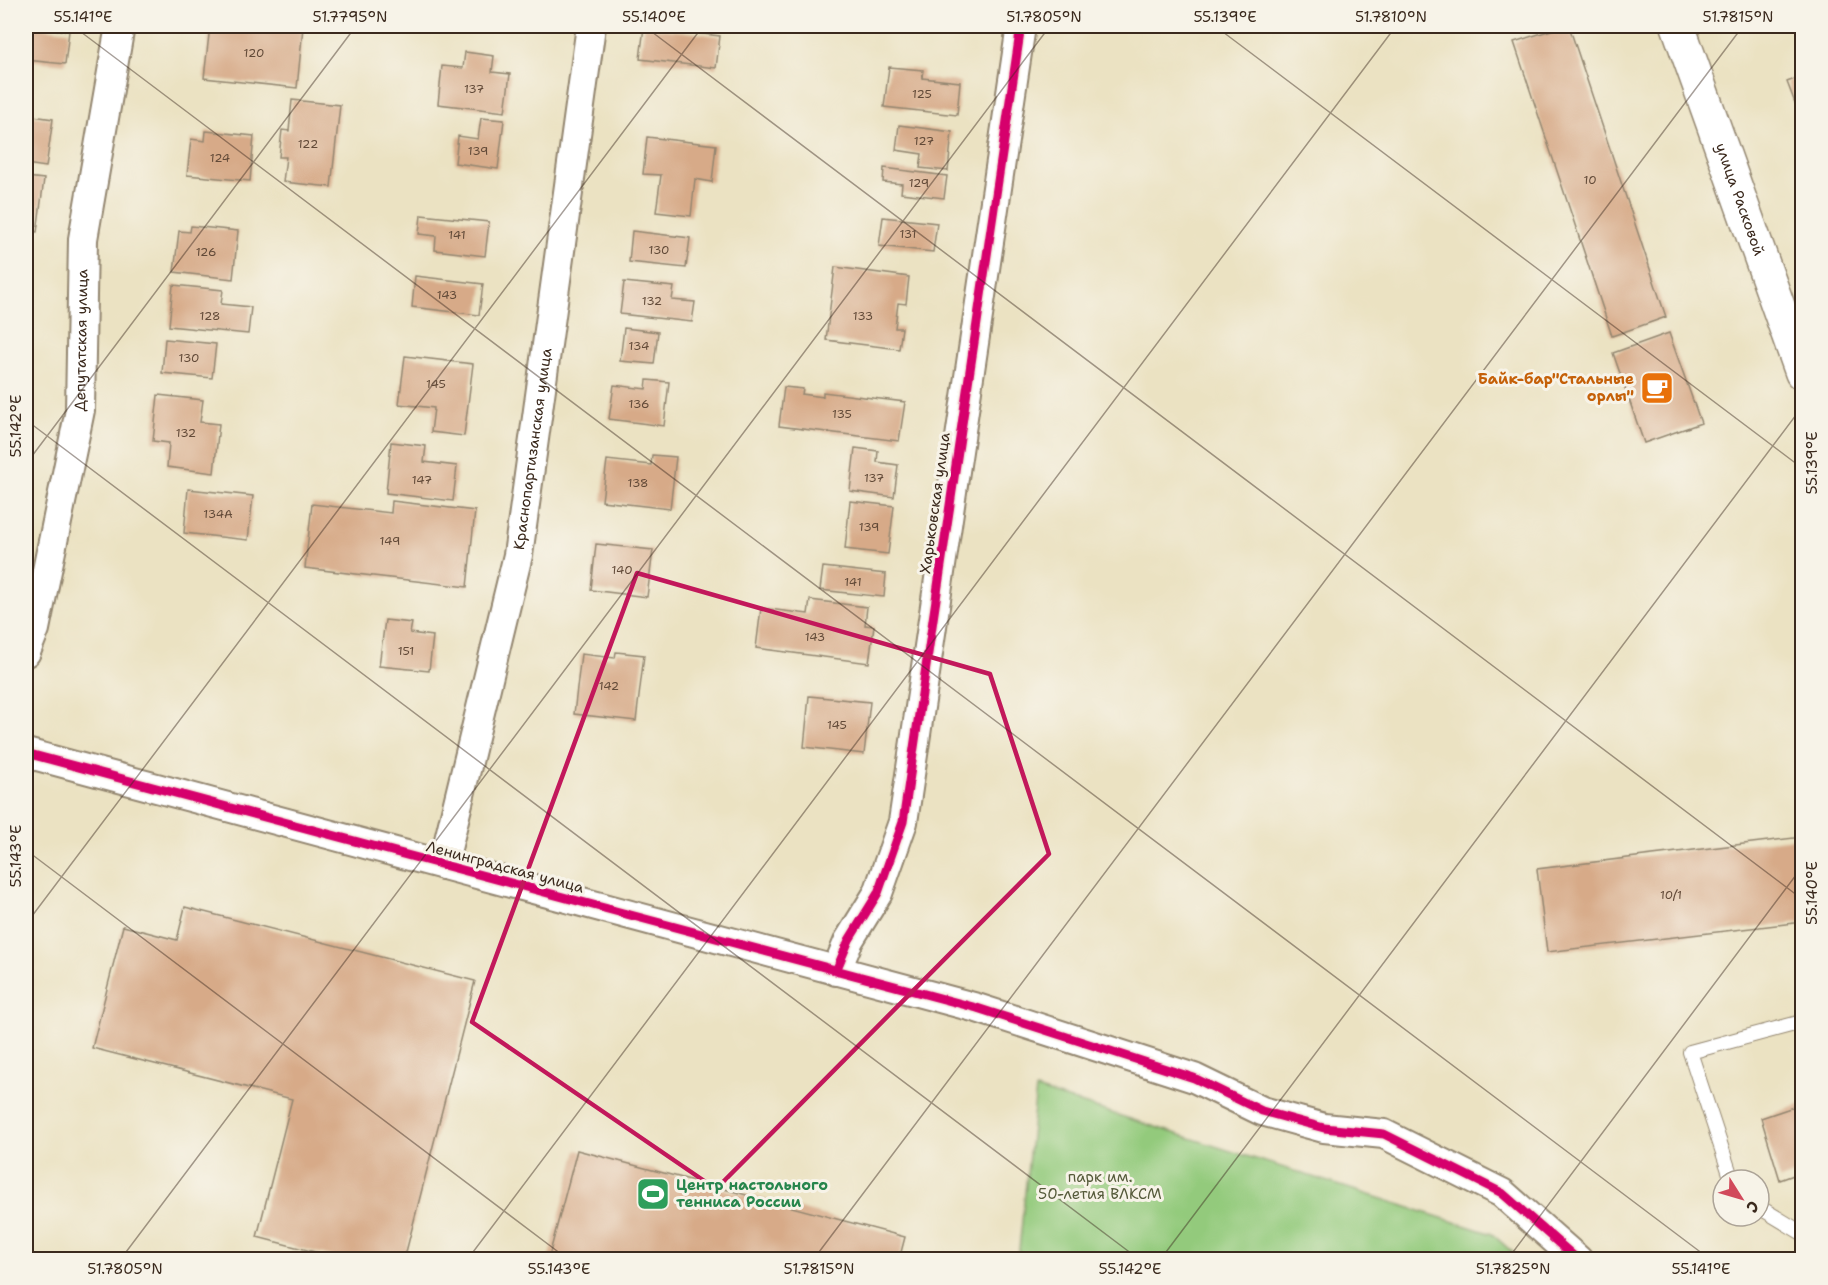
<svg xmlns="http://www.w3.org/2000/svg" width="1828" height="1285" font-family="'Shantell Sans',sans-serif">
<style>
.green{fill:#93ca7c;stroke:#677a4d;stroke-width:1.5}
.building{fill:#d7aa88}
.lines{fill:none;stroke-linecap:round;stroke-linejoin:round}
.service-casing{stroke:#938670;stroke-width:16}
.minor-casing{stroke:#938670;stroke-width:32}
.tertiary-casing{stroke:#938670;stroke-width:36}
.service{stroke:#fff;stroke-width:14}
.minor{stroke:#fff;stroke-width:28}
.tertiary{stroke:#fff;stroke-width:33}
.cycleway-casing{stroke:#f7f3e8;stroke-width:13}
.cycleway{stroke:#d6006c;stroke-width:9}
.marked{fill:none;stroke:#c2185b;stroke-width:4.5;stroke-linejoin:round}
.ticks{fill:none;stroke:#3b2a1e;stroke-width:1.5;stroke-opacity:0.45}
.labels{text-anchor:middle;stroke-width:6;stroke-linejoin:round;paint-order:stroke}
.number-label{font-size:12px;fill:#624a38}
.street-label{font-size:15px;fill:#3b2a1e;stroke:#f7f3e8}
.food-label{font-size:15px;font-weight:bold;fill:#c56008;stroke:#f7f3e8;text-anchor:end}
.park-label{font-size:15px;fill:#555a3a;stroke:#f7f3e8}
.leisure-label{font-size:15px;font-weight:bold;fill:#27864d;stroke:#f7f3e8;text-anchor:start}
.neatline{fill:none;stroke:#3b2a1e;stroke-width:2}
.ticks-label{font-size:15px;text-anchor:middle;fill:#3b2a1e}
</style>
<rect width="100%" height="100%" fill="#f7f3e8"/>
<filter id="ink" filterUnits="userSpaceOnUse"><feTurbulence type="fractalNoise" baseFrequency=".0167" numOctaves="2"/><feDisplacementMap in="SourceGraphic" scale="12" xChannelSelector="R" yChannelSelector="G"/><feConvolveMatrix kernelMatrix="1 2 1 2 8 2 1 2 1" color-interpolation-filters="sRGB"/></filter>
<filter id="wash" filterUnits="userSpaceOnUse"><feTurbulence type="fractalNoise" baseFrequency=".008" numOctaves="4" result="noise"/><feDisplacementMap in="SourceGraphic" scale="24" xChannelSelector="R" yChannelSelector="G"/><feGaussianBlur stdDeviation="1.35" result="paint"/><feColorMatrix in="noise" values="0 0 0 0 0 0 0 0 0 0 0 0 0 0 0 0 0 1.4 0 .05"/><feComposite in="paint" operator="in"/></filter>
<g filter="url(#wash)">
<rect width="100%" height="100%" fill="#ebe2c2"/>
<path class="green" d="M1036,1089L1492,1234L1520,1259H1018Z"/>
<g id="blocks">
<path class="building" d="M26,26L69,31L65,64L26,60Z
M210,26L303,27L297,88L204,78Z
M1564,26H1569L1666,317L1612,336L1514,42Z
M644,27L720,36L716,68L640,59Z
M465,52L494,56L492,72L510,74L505,112L438,104L442,66L463,68Z
M889,67L923,70L922,78L960,82L957,115L884,107Z
M1802,76V121L1787,82Z
M292,100L340,105L331,187L283,182L286,157H279L282,130L289,131Z
M26,115L53,119L46,167L26,164Z
M481,118L504,120L498,169L455,163L458,136L478,139Z
M899,125L952,132L948,171L920,168L922,154L896,150Z
M206,131L254,136L250,181L187,175L191,139L205,141Z
M647,137L716,145L712,182L695,179L691,216L656,212L661,175L643,174Z
M884,168L947,176L944,198L901,193L902,184L883,182Z
M26,177L44,179L37,232L26,231Z
M421,215L489,222L485,256L435,250L436,236L419,234Z
M883,217L937,223L933,252L879,246Z
M191,226L238,231L233,279L174,272L179,231L190,232Z
M632,231L690,238L686,268L629,262Z
M26,267L35,269L27,324H26Z
M835,267L909,277L906,304L898,303L895,328H902L899,349L826,340Z
M415,276L483,284L479,315L412,307Z
M624,282L674,287L672,300L695,302L692,322L620,314Z
M173,285L223,290L221,304L251,307L248,334L169,326Z
M624,328L658,332L654,364L620,361Z
M1669,333L1701,423L1644,443L1613,353Z
M165,339L216,344L212,378L162,373Z
M405,356L473,364L464,436L431,432L434,408L399,404Z
M647,380L669,382L664,426L609,419L614,385L646,389Z
M784,387L803,389L802,394L823,397V392L905,402L899,441L779,426Z
M158,395L203,400L200,422L219,424L214,473L167,467L169,443L153,441Z
M391,442L426,446L424,462L457,466L453,501L386,493Z
M855,448L878,451L877,462L898,465L894,497L850,491Z
M652,455L676,457L670,509L602,501L607,460L651,465Z
M188,489L253,496L248,540L184,533Z
M392,501L475,511L467,587L305,568L312,504L391,513Z
M850,501L894,506L888,554L845,549Z
M596,544L653,550L647,597L591,590Z
M823,567L886,574L884,597L820,590Z
M810,600L867,607L865,625L874,626L869,663L756,648L761,608L808,614Z
M385,620L412,623L410,633L433,636L429,671L379,666Z
M616,652L644,655L636,721L574,714L581,654L615,658Z
M809,696L870,702L864,754L804,747Z
M1802,837V922L1547,952L1537,869Z
M185,907L475,981L404,1260H346L257,1237L292,1099L92,1048L123,926L177,940Z
M1802,1104V1172L1780,1180L1761,1118Z
M577,1150L905,1237L899,1260H548Z"/>
</g>
</g>
<g filter="url(#ink)">
<use href="#blocks" fill-opacity="0" stroke="#938670" stroke-width="1.5"/>
<g class="lines">
<defs>
<path id="service" d="M1732,1180L1690,1052L1802,1022
M1759,1207L1802,1233"/>
<g id="minor">
<path id="s1" d="M26,652L35,629L80,410L83,239L120,26"/>
<path d="M26,753L977,1008L1194,1078L1262,1111L1324,1128L1384,1134L1502,1193L1578,1260"/>
<path id="s2" d="M443,865L518,555L591,26"/>
<path d="M836,971L849,940L878,893L903,822L1021,26"/>
</g>
<g id="tertiary">
<path id="s3" d="M1678,26L1802,373"/>
</g>
</defs>
<use href="#service" class="service-casing"/>
<use href="#minor" class="minor-casing"/>
<use href="#tertiary" class="tertiary-casing"/>
<use href="#service" class="service"/>
<use href="#minor" class="minor"/>
<use href="#tertiary" class="tertiary"/>
<defs>
<path id="cycleway" d="M26,753L977,1008L1194,1078L1262,1111L1324,1128L1384,1134L1502,1193L1578,1260
M836,971L849,940L878,893L903,822L1021,26"/>
</defs>
<use href="#cycleway" class="cycleway-casing"/>
<use href="#cycleway" class="cycleway"/>
</g>
</g>
<path class="marked" d="M637,573L990,674L1049,854L716,1189L472,1022Z"/>
<path class="ticks" d="M73,26L1711,1260M644,26L1802,899M1215,26L1802,468M1786,26L1802,38M26,420L1140,1260M26,464L356,26M26,850L569,1260M26,924L703,26M120,1260L1050,26M467,1260L1396,26M813,1260L1743,26M1160,1260L1802,407M1507,1260L1802,867"/>
<defs>
<symbol id="cafe-square" viewBox="-11 -11 22 22"><rect x="-9" y="-9" width="18" height="18" rx="4" fill="#e8710a" stroke="#f7f3e8"/><path d="M-5.5-4.5H6V0H3Q3 3.5 0 3.5H-2.5Q-5.5 3.5-5.5 0ZM3-3.2v2h1.7v-2ZM-6 4.5H4V6H-6Z" fill="#fff"/></symbol>
<symbol id="stadium-square" viewBox="-11 -11 22 22"><rect x="-9" y="-9" width="18" height="18" rx="4" fill="#2e9e5b" stroke="#f7f3e8"/><path d="M0-5a6.5 5 0 1 0 0 10a6.5 5 0 1 0 0-10ZM-3.5-1.8h7v3.6h-7Z" fill="#fff"/></symbol>
</defs>
<g fill-rule="evenodd">
<use href="#cafe-square" x="1638" y="369" width="38" height="38"/>
<use href="#stadium-square" x="634" y="1175" width="38" height="38"/>
</g>
<g class="labels">
<g class="number-label">
<text x="254" y="57">120</text>
<text x="474" y="93">137</text>
<text x="922" y="98">125</text>
<text x="924" y="145">127</text>
<text x="308" y="148">122</text>
<text x="478" y="155">139</text>
<text x="220" y="162">124</text>
<text x="1590" y="184">10</text>
<text x="919" y="187">129</text>
<text x="908" y="238">131</text>
<text x="457" y="239">141</text>
<text x="659" y="254">130</text>
<text x="206" y="256">126</text>
<text x="447" y="299">143</text>
<text x="652" y="305">132</text>
<text x="210" y="320">128</text>
<text x="863" y="320">133</text>
<text x="639" y="350">134</text>
<text x="189" y="362">130</text>
<text x="436" y="388">145</text>
<text x="639" y="408">136</text>
<text x="842" y="418">135</text>
<text x="186" y="437">132</text>
<text x="874" y="482">137</text>
<text x="422" y="484">147</text>
<text x="638" y="487">138</text>
<text x="218" y="518">134А</text>
<text x="869" y="531">139</text>
<text x="390" y="545">149</text>
<text x="622" y="574">140</text>
<text x="853" y="586">141</text>
<text x="815" y="641">143</text>
<text x="406" y="655">151</text>
<text x="609" y="690">142</text>
<text x="837" y="729">145</text>
<text x="1671" y="899">10/1</text>
</g>
<g class="street-label">
<text dy="5" stroke="none"><textPath href="#s3" startOffset="184">улица Расковой</textPath></text>
<text dy="5" stroke="none"><textPath href="#s1" startOffset="318">Депутатская улица</textPath></text>
<text dy="5" stroke="none"><textPath href="#s2" startOffset="426">Краснопартизанская улица</textPath></text>
<text transform="translate(935 503) rotate(-82)" y="5">Харьковская улица</text>
<text transform="translate(505 867) rotate(15)" y="5">Ленинградская улица</text>
</g>
<g class="food-label">
<text x="1634" y="384">Байк-бар"Стальные<tspan x="1634" dy="17">орлы"</tspan></text>
</g>
<g class="park-label">
<text x="1100" y="1182">парк им.<tspan x="1100" dy="17">50-летия ВЛКСМ</tspan></text>
</g>
<g class="leisure-label">
<text x="676" y="1190">Центр настольного<tspan x="676" dy="17">тенниса России</tspan></text>
</g>
</g>
<rect width="1828" height="1285" fill="none" stroke="#f7f3e8" stroke-width="66"/>
<g transform="translate(1741 1198) rotate(127)"><circle r="28" fill="#f7f3e8" stroke="#aca397" stroke-width="1.5"/>
<path d="M0-4.5L10 22L0 15L-10 22Z" fill="#d1495b"/>
<text y="-9" font-size="16" font-weight="bold" text-anchor="middle" fill="#3b2a1e">С</text>
</g>
<rect x="33" y="33" width="1762" height="1219" class="neatline"/>
<g class="ticks-label">
<text x="83" y="22">55.141°E</text>
<text x="350" y="22">51.7795°N</text>
<text x="654" y="22">55.140°E</text>
<text x="1044" y="22">51.7805°N</text>
<text x="1225" y="22">55.139°E</text>
<text x="1391" y="22">51.7810°N</text>
<text x="1738" y="22">51.7815°N</text>
<text transform="translate(16 426) rotate(-90)" y="5">55.142°E</text>
<text transform="translate(1812 463) rotate(-90)" y="5">55.139°E</text>
<text transform="translate(16 856) rotate(-90)" y="5">55.143°E</text>
<text transform="translate(1812 893) rotate(-90)" y="5">55.140°E</text>
<text x="125" y="1274">51.7805°N</text>
<text x="559" y="1274">55.143°E</text>
<text x="819" y="1274">51.7815°N</text>
<text x="1130" y="1274">55.142°E</text>
<text x="1513" y="1274">51.7825°N</text>
<text x="1701" y="1274">55.141°E</text>
</g>
</svg>
